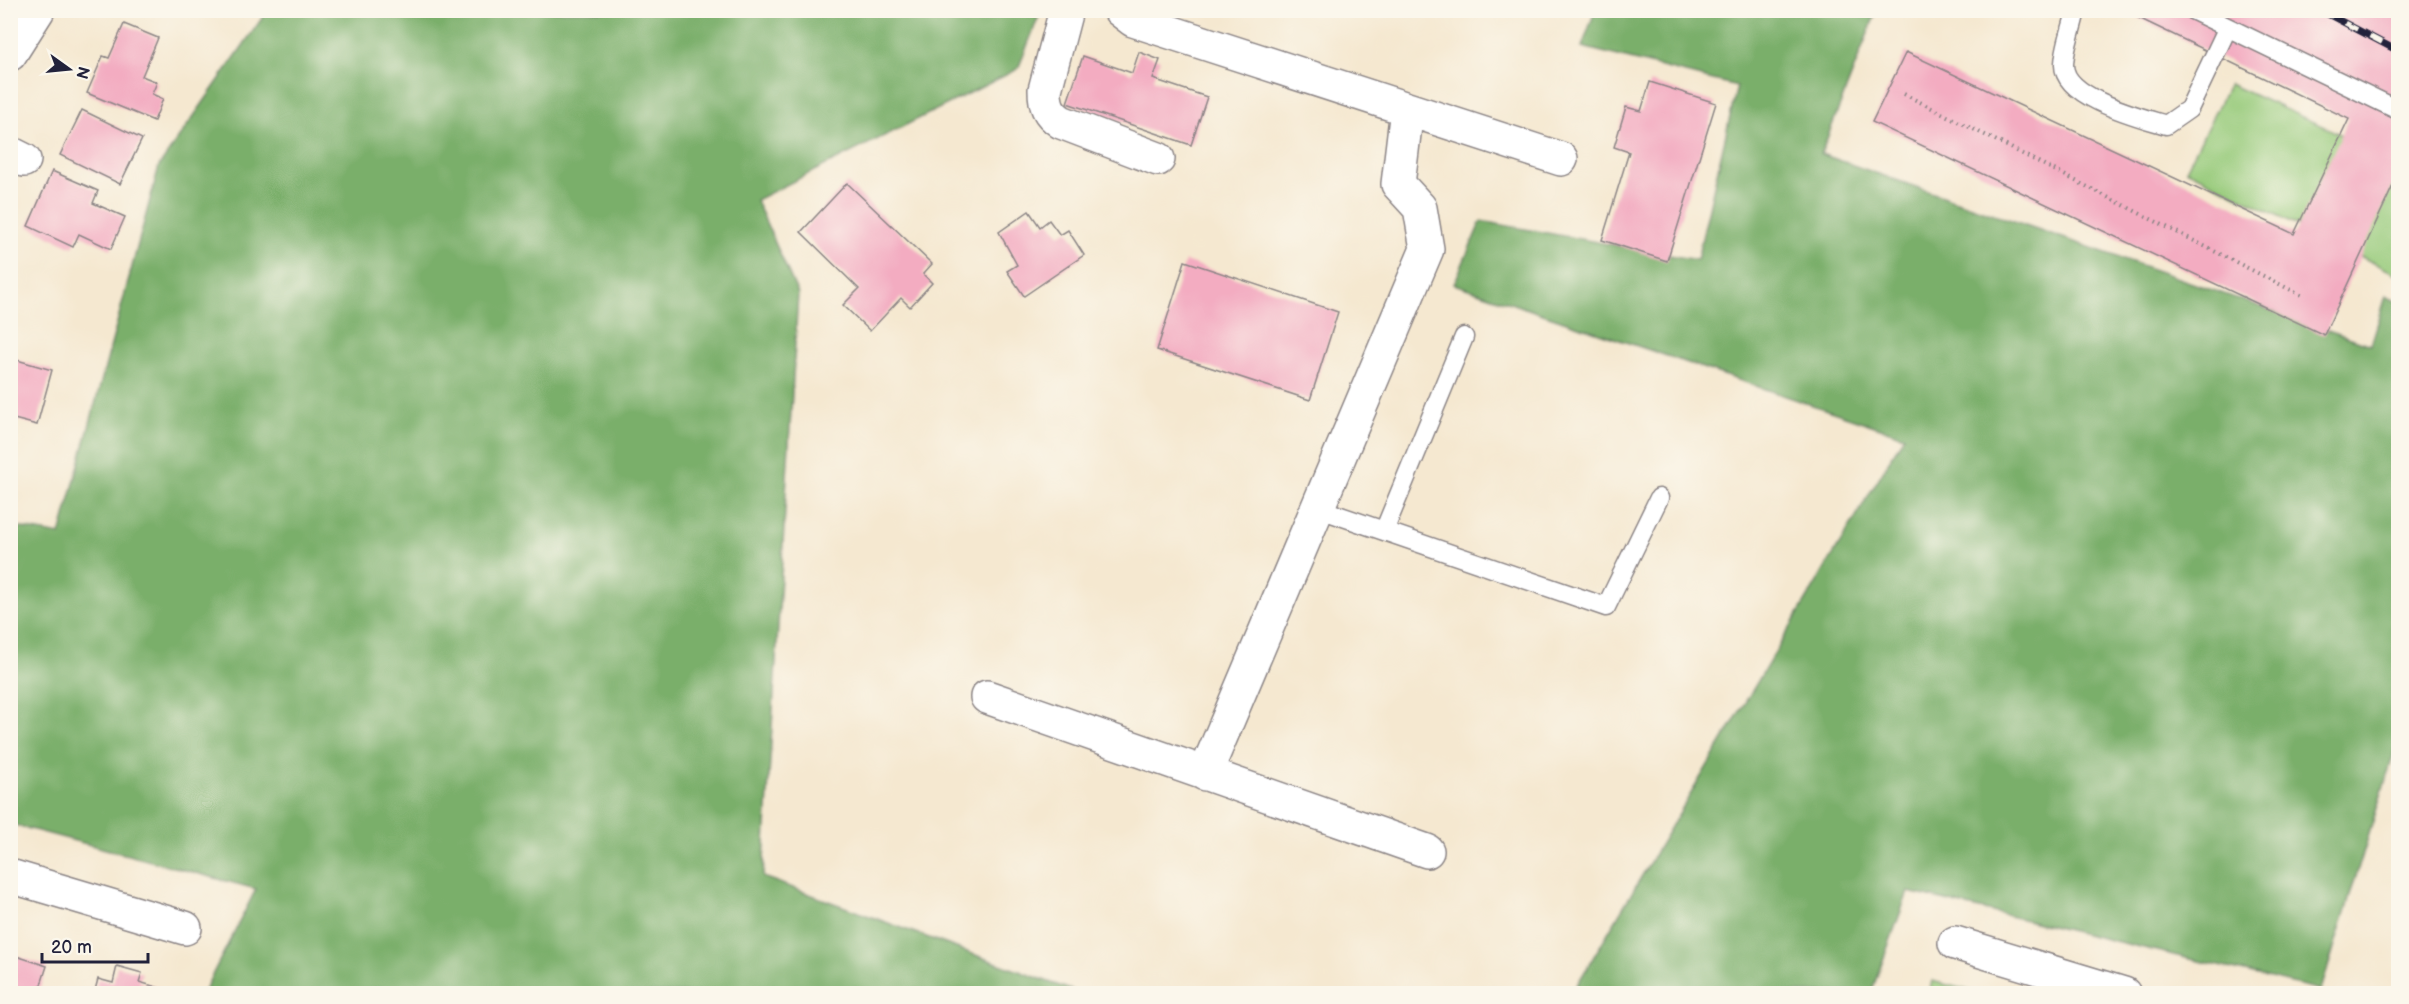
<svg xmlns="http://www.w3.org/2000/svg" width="2409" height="1004" font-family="'Balsamiq Sans',sans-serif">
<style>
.green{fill:#98cb7b;stroke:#5d765b;stroke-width:1.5}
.forest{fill:#7aaf6b;stroke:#4e6853;stroke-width:1.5}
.building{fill:#f3acc1}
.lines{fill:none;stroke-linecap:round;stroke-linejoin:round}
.lane-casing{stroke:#8c8586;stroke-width:21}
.street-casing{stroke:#8c8586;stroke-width:36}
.path{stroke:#8c8586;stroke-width:4;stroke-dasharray:1.5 4.5;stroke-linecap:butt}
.lane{stroke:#fff;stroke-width:18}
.street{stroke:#fff;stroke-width:33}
.rail-casing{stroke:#22223b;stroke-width:7}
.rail{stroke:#fbf7ec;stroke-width:4.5;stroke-dasharray:14;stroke-linecap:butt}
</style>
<rect width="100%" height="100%" fill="#fbf7ec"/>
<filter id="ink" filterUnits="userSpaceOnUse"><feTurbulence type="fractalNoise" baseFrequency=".0167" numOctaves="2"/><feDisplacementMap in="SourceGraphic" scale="12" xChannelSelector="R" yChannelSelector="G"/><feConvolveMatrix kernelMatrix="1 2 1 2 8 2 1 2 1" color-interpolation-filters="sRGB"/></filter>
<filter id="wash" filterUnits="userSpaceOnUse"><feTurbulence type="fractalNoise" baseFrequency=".008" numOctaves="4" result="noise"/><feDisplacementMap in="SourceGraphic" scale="24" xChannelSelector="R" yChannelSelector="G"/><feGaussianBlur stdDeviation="1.35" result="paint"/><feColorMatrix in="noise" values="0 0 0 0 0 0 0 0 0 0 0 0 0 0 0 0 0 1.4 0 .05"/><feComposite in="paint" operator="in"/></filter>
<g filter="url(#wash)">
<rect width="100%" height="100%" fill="#f5e8d0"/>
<path class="green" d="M2229,84L2398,160V275L2186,170Z
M1932,981L1979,993H1929Z"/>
<path class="forest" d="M1877,10L1821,154L2371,345L2386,296L2398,302V740L2321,990L1908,892L1871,993H1572L1904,436L1454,284L1481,221L1697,260L1737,86L1582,47L1595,11Z
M267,11H1041L1018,69L756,200L798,294L763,877L1079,993H203L256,889L11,824V526L60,535L159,166Z"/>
<g id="blocks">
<path class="building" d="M2122,10H2398V175L2324,335L1872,122L1906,52L2294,234L2349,119Z
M124,24L158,38L142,76L157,82L152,94L163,99L154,121L87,93L103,56L109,58Z
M1139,52L1160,60L1153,79L1207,97L1191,145L1067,103L1083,56L1132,73Z
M1650,82L1716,103L1667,261L1602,240L1629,152L1614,147L1626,107L1641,111Z
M82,110L142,139L120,184L60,155Z
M52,171L98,191L93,203L125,217L111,249L79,234L73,247L28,226Z
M847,183L932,264L923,274L932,283L910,307L901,298L870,331L843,305L859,289L801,232Z
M1029,211L1040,227L1049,220L1060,235L1068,230L1084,255L1024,296L1007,271L1017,265L999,232Z
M1185,261L1338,312L1310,400L1157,350Z
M10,358L52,370L37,425L10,418Z
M10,954L47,966L38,994H10Z
M117,966L142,973L139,982L167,990L166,994H94L98,979L113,983Z"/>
</g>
</g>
<g filter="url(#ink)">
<use href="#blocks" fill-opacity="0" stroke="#8c8586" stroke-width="1.5"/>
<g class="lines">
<defs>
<path id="lane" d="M2076,10C2073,27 2064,48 2064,65C2064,98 2140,117 2166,125L2189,109L2227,29
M2192,10L2398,110
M1317,508L1606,607L1659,498
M1384,531L1464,337"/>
<path id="street" d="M1066,10L1045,90C1045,105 1048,113 1061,122L1158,159
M1120,10L1133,20L1561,159
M10,54L38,10
M10,153L24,160
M987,697L1427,851
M1205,774L1427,249L1420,208L1398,184L1407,109
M10,876L185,928
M1955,943L2124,994"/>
</defs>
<use href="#lane" class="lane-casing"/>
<use href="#street" class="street-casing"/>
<path class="path" d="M1904,94L2303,296"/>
<use href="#lane" class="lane"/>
<use href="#street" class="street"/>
<defs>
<path id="rail" d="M2320,10L2398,51
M2391,10L2398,15"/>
</defs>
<use href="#rail" class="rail-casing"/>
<use href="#rail" class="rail"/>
</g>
</g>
<rect width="2409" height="1004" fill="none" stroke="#fbf7ec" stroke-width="36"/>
<g transform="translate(69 69) rotate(105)" stroke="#fbf7ec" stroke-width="4.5" paint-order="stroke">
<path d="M0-4.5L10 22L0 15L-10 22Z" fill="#22223b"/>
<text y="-9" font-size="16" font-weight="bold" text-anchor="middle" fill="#22223b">N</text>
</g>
<path d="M42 953v9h106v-9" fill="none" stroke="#22223b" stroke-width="3"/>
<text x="51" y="953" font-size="18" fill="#22223b" stroke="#fbf7ec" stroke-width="4.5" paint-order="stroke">20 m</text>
</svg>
